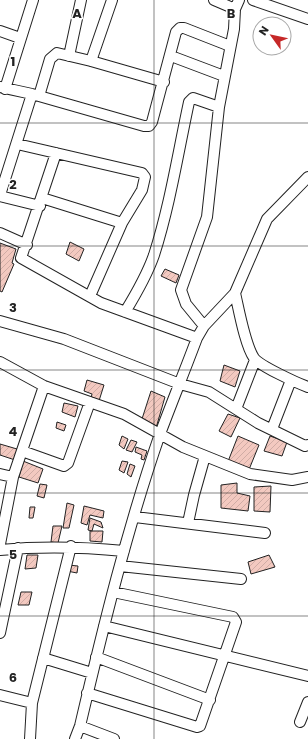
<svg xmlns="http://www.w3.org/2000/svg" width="308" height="739" font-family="Poppins,sans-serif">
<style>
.building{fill:url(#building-hatch);stroke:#222}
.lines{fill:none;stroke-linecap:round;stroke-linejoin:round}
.street-casing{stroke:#222;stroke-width:12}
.street{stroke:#fff;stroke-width:10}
.grid{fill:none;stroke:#222;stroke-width:1;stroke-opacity:0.55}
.grid-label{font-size:13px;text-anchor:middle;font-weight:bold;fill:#222;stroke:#fff;stroke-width:3;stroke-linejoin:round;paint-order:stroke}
</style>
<defs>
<pattern id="building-hatch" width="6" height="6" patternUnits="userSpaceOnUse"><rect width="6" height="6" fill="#f3c9c0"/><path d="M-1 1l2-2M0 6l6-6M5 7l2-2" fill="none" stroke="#d0aca5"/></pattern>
</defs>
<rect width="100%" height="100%" fill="#fff"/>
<path class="building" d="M70,242L84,249L79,261L66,254Z
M0,243L16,249L12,263L14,264L2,292L0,291Z
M165,269L179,275L176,283L161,276Z
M224,365L240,371L235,387L220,381Z
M87,380L104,385L98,404L90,402L92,394L84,391Z
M151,391L165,397L156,428L141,422Z
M64,403L78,406L75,417L62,412Z
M228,414L240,418L231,437L219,431Z
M57,422L66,425L64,431L56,428Z
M122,436L128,439L124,449L119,445Z
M238,436L259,445L248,472L227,464Z
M270,436L287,442L282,456L264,451Z
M131,440L137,442L132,452L126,450Z
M0,444L17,449L15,460L0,455Z
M136,447L147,451L144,460L141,459L142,455L135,452Z
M23,461L43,469L38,483L19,477Z
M122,461L128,462L124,473L119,470Z
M130,464L135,466L131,477L127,474Z
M237,483V493L250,496L248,511L221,508V485Z
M40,484L47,485L44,498L37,496Z
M271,486L270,512L254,511V487Z
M67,503L74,505L69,528H63Z
M84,506L104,511L103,518L90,515L87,525L81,523Z
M30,507H35L33,518H29Z
M90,518L101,522L103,528L94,524L92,531L88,530Z
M53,526H62L58,543L51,542Z
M90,531H103L102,542L90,541Z
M27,555H38L36,568L25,569Z
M269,555L275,567L251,574L248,562Z
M68,565L78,566L77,573L67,571Z
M21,592H32L29,605H18Z"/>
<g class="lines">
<defs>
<path id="street" d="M214,0L235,9
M253,0L308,19
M0,31L20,38
M69,56L81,0
M171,56L224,76
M91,61L112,0
M0,87L32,94L144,126H149L152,122L176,32L180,28H184L230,46
M5,89L33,0
M39,96L50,59L57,53L91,61L164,82
M17,144L142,173L145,177L142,190L122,223L90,296
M56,153L21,258L101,303L197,338
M0,195L32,94
M0,196L40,206
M42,198L122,223
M0,233L27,245
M235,293C239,310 245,345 254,358C260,366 297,383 308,387
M125,312C136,294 147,275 154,255C170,205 178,153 189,102L193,98L219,107
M0,321L64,339L180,384L209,392L258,423L305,446L308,445
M204,326L186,304L181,290L207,217L219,107L234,29L235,9L239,0
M0,362L44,386L124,414L183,447L250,474L292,480L308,477
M236,409L255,360
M272,429L291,380
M22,451L64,466L68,463L90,402
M0,474L13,477
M135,517L265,533
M188,523L194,495L205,456
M0,544L13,477L44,386
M0,550C42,546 82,547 124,551
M120,566L241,579
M104,626L308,676
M0,633L18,548
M96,657L210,700
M43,658L92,673
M87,693L197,727L200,726L236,622L233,617L113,592
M0,695L32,703
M300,722L308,702
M80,726L114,739
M30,739L32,703L71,546
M75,739L80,726C103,628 127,529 160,434C172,402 185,370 197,338L204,326L235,293L267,219L308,177"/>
</defs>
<use href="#street" class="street-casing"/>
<use href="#street" class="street"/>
</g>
<path class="grid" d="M154,0V739M0,123H308M0,246H308M0,370H308M0,493H308M0,616H308"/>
<g class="grid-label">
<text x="77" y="18">A</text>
<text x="231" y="18">B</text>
<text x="13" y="66">1</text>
<text x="13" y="189">2</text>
<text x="13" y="312">3</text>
<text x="13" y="436">4</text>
<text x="13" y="559">5</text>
<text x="13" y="682">6</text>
</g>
<g transform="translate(272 36) rotate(303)"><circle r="19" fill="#ffffff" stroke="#a7a7a7"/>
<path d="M0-3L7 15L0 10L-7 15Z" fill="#c62828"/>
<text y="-6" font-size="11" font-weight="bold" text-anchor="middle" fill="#222222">N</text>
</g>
</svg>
